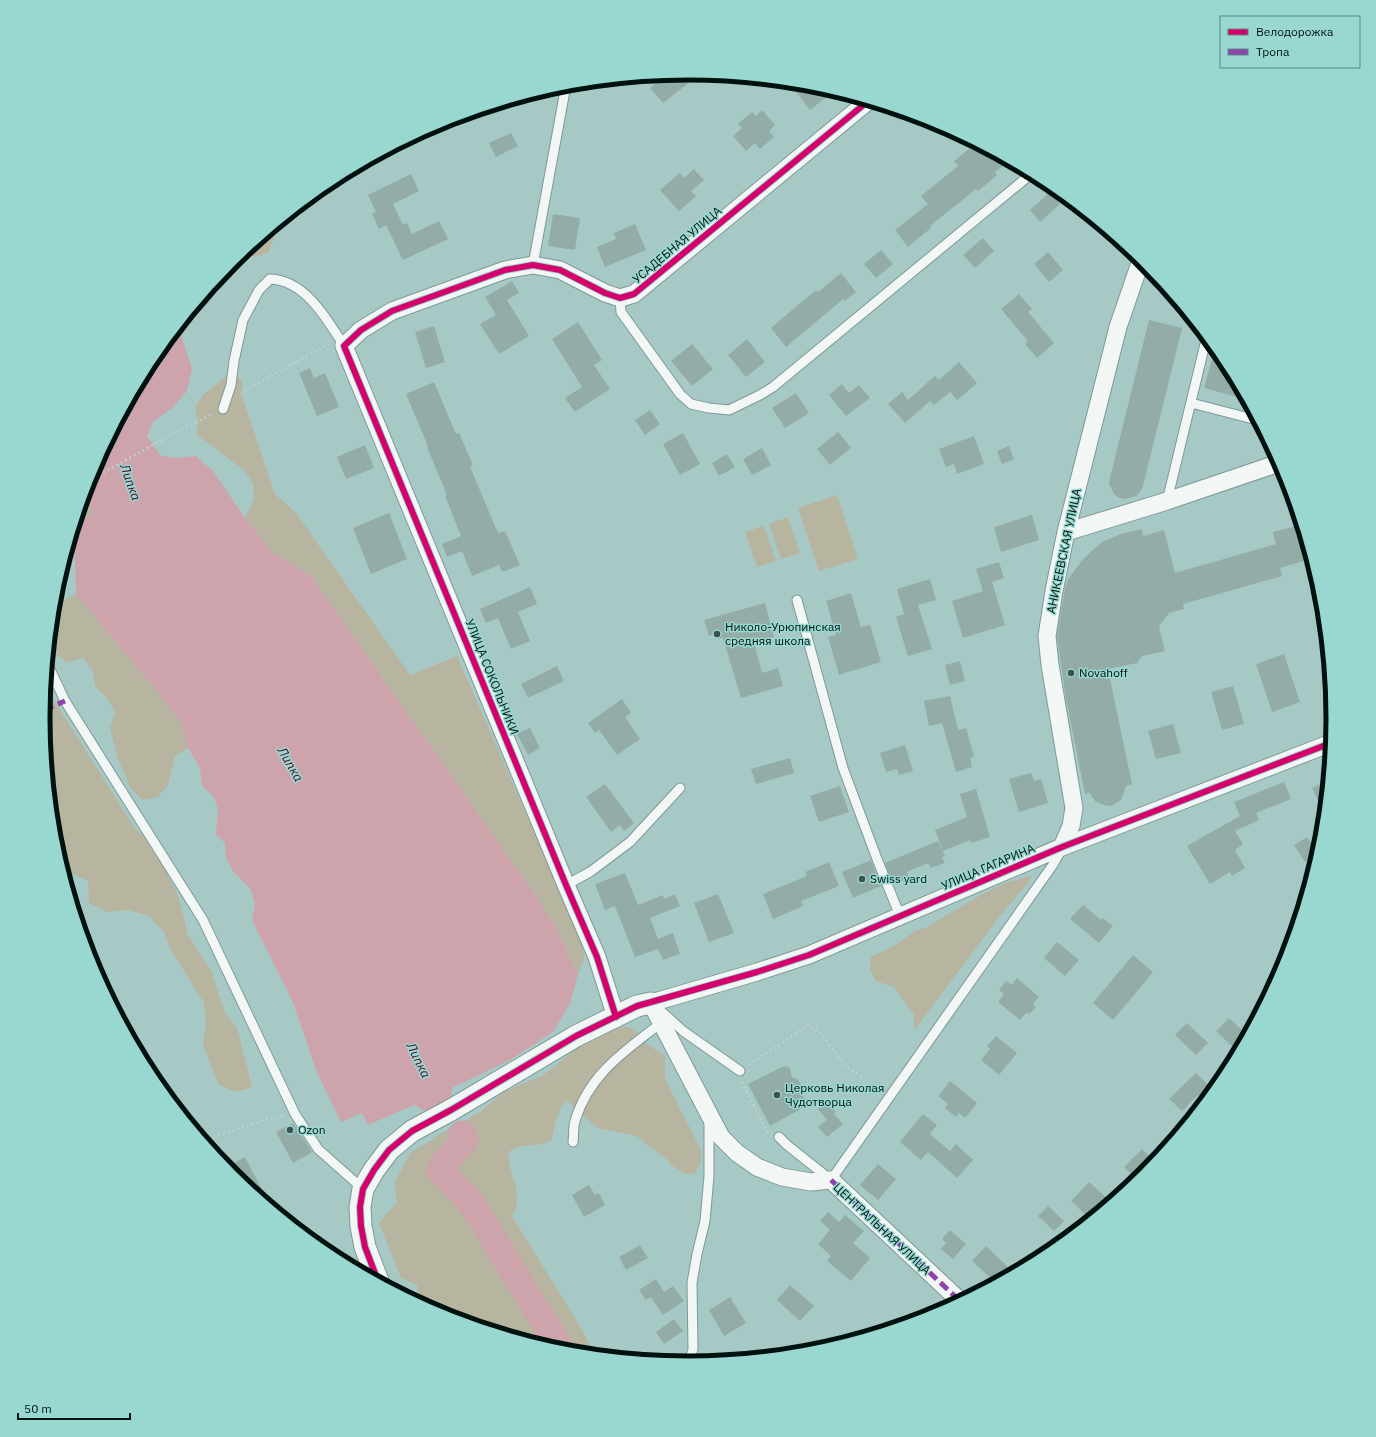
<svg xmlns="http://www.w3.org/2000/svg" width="1376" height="1437" font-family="'IBM Plex Sans',sans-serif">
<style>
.green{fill:#b7b4a0}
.water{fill:#cda3ac}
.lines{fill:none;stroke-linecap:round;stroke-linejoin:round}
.river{stroke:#cda3ac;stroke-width:27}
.building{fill:#93aca7}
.service-casing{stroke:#7d9996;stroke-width:11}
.minor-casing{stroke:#7d9996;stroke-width:19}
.tertiary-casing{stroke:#7d9996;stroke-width:23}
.path{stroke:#c3cecc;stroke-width:2.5;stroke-dasharray:2 3;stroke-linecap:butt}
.service{stroke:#f2f7f6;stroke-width:9}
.minor{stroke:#f2f7f6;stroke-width:17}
.tertiary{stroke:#f2f7f6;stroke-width:21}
.quiet{stroke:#8e44ad;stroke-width:5;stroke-dasharray:10 5;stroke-linecap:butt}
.cycleway-casing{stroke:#98d8d1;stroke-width:8}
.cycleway{stroke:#d6006c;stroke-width:6}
.poi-dot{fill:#3a5250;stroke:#98d8d1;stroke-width:1.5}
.labels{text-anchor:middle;stroke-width:3;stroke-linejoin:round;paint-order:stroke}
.street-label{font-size:12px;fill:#001210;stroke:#98d8d1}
.poi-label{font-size:12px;fill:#001210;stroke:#98d8d1;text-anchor:start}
.water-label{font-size:13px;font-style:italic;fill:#580022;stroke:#98d8d1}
.rim{fill:none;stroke:#001210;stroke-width:5}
</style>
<rect width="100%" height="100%" fill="#a7c9c6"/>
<path class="green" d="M278,225L269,252L255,257L244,252Z
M229,374L242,380V396L275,494L296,513L410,675L457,656L582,942L584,959L578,974L555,926L534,893L311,576L273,553L245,518L254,499L253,484L245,471L197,435L198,420L195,407L204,394Z
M86,493L89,499L93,514L76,524Z
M837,495L858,559L819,571L798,508Z
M788,517L800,553L781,559L769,524Z
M764,526L776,561L757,567L745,532Z
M74,531V557L67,554Z
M76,594L163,699L181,722L188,748L175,756L168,785L158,797L143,800L131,789L118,759L110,728L115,712L107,698L95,686L93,671L83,658L68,662L54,654L50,644L54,605Z
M45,694L52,697L134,827L148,841L159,859L178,895L188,935L212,972L224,1011L237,1028L252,1087L236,1092L218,1084L203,1044L206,1024L204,1003L171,950L163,931L149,916L128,910L107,912L89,903L88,881L71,873L64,872L55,844L43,718Z
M1031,876L1029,882L999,917L914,1031V1015L894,987L876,981L870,970L871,957L894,946L915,931L927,927L981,895L1008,882Z
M619,1027H627L634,1029L644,1042L665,1056V1079L701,1150C702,1160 700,1166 694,1174H685L671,1165L667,1159L648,1146L637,1136L597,1128L566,1100C556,1113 556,1125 551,1140C538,1149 522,1141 509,1152C506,1176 526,1191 512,1216L578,1323L595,1354L562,1351L441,1314L419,1302L417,1285L401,1278L379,1223L397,1202L395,1188L396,1180L407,1159L411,1152L432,1140L438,1135L479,1113L503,1093L519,1085L542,1076L574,1051L603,1032Z
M340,1258L352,1260L357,1269L337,1259Z"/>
<path class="water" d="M180,326L179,330L192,368L187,391L172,408L153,422L147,436L160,455L174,458L196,456L213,471L245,518L273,553L311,576L534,893L555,926L578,974L570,1004L553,1032L510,1060L452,1088V1101L429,1113L414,1105L368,1125L362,1113L341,1122L318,1075L292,1000L252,920L255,904L251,890L232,870L226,857L225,843L216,835L218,809L214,797L202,786L200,768L188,748L181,722L163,699L76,594L74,531L76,524L93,514L89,499L86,493L92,471L152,360Z"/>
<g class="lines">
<path class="river" d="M462,1134L465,1140C458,1152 445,1156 440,1170L470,1201L562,1351"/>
</g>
<path class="building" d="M688,74L699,75L663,103L650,88L665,76Z
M789,83L814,86L833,92L810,110Z
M762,110L775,125L769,131L774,137L760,149L755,143L746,151L733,136L742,128L738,124L752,112L756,116Z
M511,133L518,146L496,157L489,143Z
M975,144L1008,162L995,172L997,175L978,191L976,189L930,226L931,228L908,247L895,230L928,204L921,196L958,166L954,161Z
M694,169L704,180L691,191L696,196L679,211L660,190L680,173L684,178Z
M411,174L419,191L393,204L403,225L407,223L412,234L439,221L448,239L403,260L386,225L379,229L372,214L376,212L368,195Z
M1050,192L1060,204L1040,222L1030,210Z
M553,214L580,218L575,250L548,246Z
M635,224L646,250L605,267L597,247L616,239L614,233Z
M983,238L994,251L975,268L963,255Z
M881,250L893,264L876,278L864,264Z
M1048,252L1063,270L1049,282L1034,264Z
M841,273L856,292L845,301L843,299L786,347L771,328L816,290L818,292Z
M512,281L519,293L507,300L529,336L499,354L480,324L496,315L485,297Z
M1019,294L1032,309L1028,312L1054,343L1037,358L1025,344L1028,341L1001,309Z
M1149,320L1182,328L1143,486L1140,492L1136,496L1125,499L1119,498L1114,494L1109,484L1110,478Z
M578,322L602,360L594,365L610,389L575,412L565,398L582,387L552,339Z
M434,326L445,362L426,368L415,332Z
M747,339L765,362L746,377L728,355Z
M692,344L713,369L692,386L671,361Z
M1215,348L1224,360L1245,399L1204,388Z
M959,362L977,383L957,400L950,392L934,405L930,401L905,423L888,404L902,392L908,400L935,376L939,380Z
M310,368L314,378L325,373L339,407L317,416L299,373Z
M434,382L456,434L459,433L473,465L470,467L498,533L505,531L520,565L502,572L499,565L472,576L462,551L447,557L442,544L461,536L445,496L447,495L427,447L428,446L406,394Z
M842,384L849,393L859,385L870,398L846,416L829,395Z
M796,393L809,413L785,428L772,408Z
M650,410L660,424L645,435L635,420Z
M838,432L851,448L830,465L817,449Z
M683,433L700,464L680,475L663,444Z
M974,436L984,464L957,474L954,464L946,467L939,449Z
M365,445L374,468L346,479L337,457Z
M1009,446L1014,459L1002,464L997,451Z
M762,448L771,465L752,475L743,459Z
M727,454L735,467L719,476L712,463Z
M389,513L407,559L371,574L353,528Z
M1032,515L1039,540L1001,552L994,527Z
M1300,525L1310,559L1280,568L1282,576L1183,604L1184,609L1169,613L1159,626L1165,651L1142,656L1137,663L1108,669L1132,784L1126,786L1121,800L1111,806L1103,805L1095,801L1090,793L1085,794L1066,699L1057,636L1065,588L1068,579L1084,558L1102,542L1121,534L1142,529L1143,536L1164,530L1175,573L1276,544L1273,532Z
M999,562L1004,578L992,582L1005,625L963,638L952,601L983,591L976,569Z
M930,579L936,600L918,605L932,649L908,656L896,617L904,614L897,589Z
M530,587L537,604L518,612L530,641L511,649L498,618L486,623L480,609Z
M851,593L861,627L870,625L881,662L839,675L828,637L836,635L826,601Z
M765,603L774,637L754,643L762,673L778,668L783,686L741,698L723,638L718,639L716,634L709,636L704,620Z
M1284,654L1300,702L1272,712L1256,664Z
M960,661L965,681L950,685L945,665Z
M557,666L564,681L528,698L521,684Z
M1233,686L1244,724L1222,730L1211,692Z
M950,696L958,730L966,728L974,756L970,758L972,767L956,772L942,723L929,726L924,701Z
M622,699L631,713L625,717L640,739L617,755L599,730L595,733L588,723Z
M1173,724L1181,753L1156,759L1148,731Z
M530,728L540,748L528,755L517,734Z
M905,745L913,771L899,775L897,769L886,772L880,753Z
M790,758L794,773L756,784L751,769Z
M1031,773L1034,781L1041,779L1048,803L1019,812L1009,779Z
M1327,781L1326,790L1324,813L1312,788Z
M1284,782L1291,799L1256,813L1259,820L1235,831L1243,844L1235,850L1245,868L1232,876L1230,872L1210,884L1187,846L1240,816L1234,802Z
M605,784L634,823L624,831L620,825L611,832L586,797Z
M840,786L849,812L819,822L810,796Z
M976,789L990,837L971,843L970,840L943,851L935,830L967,817L960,794Z
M1307,837L1318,853L1305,862L1294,845Z
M938,841L945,856L942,857L945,863L931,868L928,863L907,872L910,878L896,883L895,880L892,881L885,863Z
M871,860L881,886L853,898L842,872Z
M829,862L839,886L801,901L803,906L773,919L763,894L807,876L805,872Z
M625,873L638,905L663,895L664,899L675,894L680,906L650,918L658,939L673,933L680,954L663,960L658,949L635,957L615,906L605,910L595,884Z
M718,894L734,933L709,942L694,903Z
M1083,905L1101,920L1103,918L1113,926L1099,943L1070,919Z
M1057,942L1079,960L1065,976L1044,958Z
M1133,955L1153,972L1113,1020L1093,1003Z
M1017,978L1039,997L1033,1004L1036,1007L1029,1014L1027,1012L1020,1020L998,1002L1004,994L999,990L1006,981L1012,985Z
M1229,1018L1247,1035L1244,1040L1235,1049L1216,1031Z
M1187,1023L1208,1043L1196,1055L1175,1035Z
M996,1036L1017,1053L999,1075L981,1060L990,1049L987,1046Z
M786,1066L790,1068L792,1077L797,1079L801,1084L802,1094L808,1105L770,1126L748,1084L782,1067Z
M1196,1073L1213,1090L1204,1101L1198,1095L1182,1111L1169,1099Z
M950,1081L977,1103L965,1118L959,1113L956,1117L945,1108L948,1104L938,1096Z
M827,1101L836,1112L827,1120L818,1109Z
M834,1114L843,1124L827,1137L818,1127Z
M923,1114L937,1125L930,1134L950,1151L956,1144L973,1160L957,1178L928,1152L921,1160L900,1142Z
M293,1123L312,1152L293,1163L276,1132Z
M1142,1149L1155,1162L1137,1180L1124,1167Z
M245,1157L271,1207L232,1174L226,1167Z
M878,1164L896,1179L878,1200L860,1185Z
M1089,1182L1111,1202L1090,1219L1071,1201Z
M589,1185L595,1195L599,1193L605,1205L584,1217L572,1195Z
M1048,1206L1064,1221L1054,1231L1038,1216Z
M828,1212L839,1222L845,1215L864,1231L853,1243L870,1258L851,1281L827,1261L831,1256L818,1244L830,1230L820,1221Z
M950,1230L966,1244L953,1259L941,1249L946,1243L942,1239Z
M640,1245L648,1258L626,1270L619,1257Z
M986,1246L1010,1269L1001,1279L995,1282L972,1261Z
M656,1279L664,1292L673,1286L684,1301L663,1315L651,1297L646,1300L639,1290Z
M790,1285L814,1306L800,1321L777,1300Z
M730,1297L746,1323L724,1336L709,1310Z
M674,1319L683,1331L664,1344L656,1332Z"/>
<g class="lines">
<defs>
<path id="service" d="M533,265L566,85
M620,298L621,312L680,394L691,404L709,408L729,410L760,395L773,387L1031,174
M1191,403L1257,420
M223,409L231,385L234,361L243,320L259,290L270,279C305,280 327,319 344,346
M1167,501L1205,344
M797,600L843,768L877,859L900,916
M48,665L65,701L203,920L295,1114L318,1149L363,1189
M566,885L590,872L630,842L680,788
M660,1010L683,1031L740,1071
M779,1137L787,1145L831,1180L1052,866L1062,849
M573,1142C574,1135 573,1127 575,1121C589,1074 625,1051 661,1023
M683,1363L691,1356L693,1349L692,1283L697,1254L705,1221L709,1176V1121"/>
<path id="minor" d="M1066,532L1167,501L1279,463
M1062,847L1071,826L1074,808L1050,665L1047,636L1054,591L1066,532L1118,327L1141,260
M616,1017L597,957L566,885L344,346L361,330L392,311L505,270L533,265L560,270L605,293L620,298L634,294L867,102
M960,1301L831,1180L811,1182L782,1177L757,1167L737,1153L721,1137L651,1003L757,972L809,955L1062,847L1331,743"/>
<path id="tertiary" d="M378,1281L365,1247L361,1226L360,1207L363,1189L374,1170L389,1150L412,1131L451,1110L576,1036L637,1006L651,1003"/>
</defs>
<use href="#service" class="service-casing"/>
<use href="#minor" class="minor-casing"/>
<use href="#tertiary" class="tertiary-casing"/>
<path class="path" d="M241,394L247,389L329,344
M90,480L178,431L213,414
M749,1065L809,1025L819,1032L847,1067L862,1077
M742,1082L767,1132L769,1134
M204,1140L265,1120L284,1116"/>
<use href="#service" class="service"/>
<use href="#minor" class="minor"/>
<use href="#tertiary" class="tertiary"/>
<path class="quiet" d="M44,710L65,701
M831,1180L960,1301"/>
<defs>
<path id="cycleway" d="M616,1017L597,957L566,885L344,346L361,330L392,311L505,270L533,265L560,270L605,293L620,298L634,294L867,102
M378,1281L365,1247L361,1226L360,1207L363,1189L374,1170L389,1150L412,1131L451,1110L576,1036L637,1006L757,972L809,955L1062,847L1331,743"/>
</defs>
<use href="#cycleway" class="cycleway-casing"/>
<use href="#cycleway" class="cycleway"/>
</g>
<g class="poi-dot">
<circle cx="717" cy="634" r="4"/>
<circle cx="1071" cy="673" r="4"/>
<circle cx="862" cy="879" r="4"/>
<circle cx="777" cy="1095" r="4"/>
<circle cx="290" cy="1130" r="4"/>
</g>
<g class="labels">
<g class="street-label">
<text transform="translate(677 245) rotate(-40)" y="4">УСАДЕБНАЯ УЛИЦА</text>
<text transform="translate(1064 551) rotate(-78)" y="4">АНИКЕЕВСКАЯ УЛИЦА</text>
<text transform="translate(492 677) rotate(68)" y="4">УЛИЦА СОКОЛЬНИКИ</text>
<text transform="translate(988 867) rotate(-23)" y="4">УЛИЦА ГАГАРИНА</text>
<text transform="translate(882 1229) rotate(43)" y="4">ЦЕНТРАЛЬНАЯ УЛИЦА</text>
</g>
<g class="poi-label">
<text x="725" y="631">Николо-Урюпинская<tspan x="725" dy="14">средняя школа</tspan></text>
<text x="1079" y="677">Novahoff</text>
<text x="870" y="883">Swiss yard</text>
<text x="785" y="1092">Церковь Николая<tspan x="785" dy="14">Чудотворца</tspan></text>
<text x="298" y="1134">Ozon</text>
</g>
<g class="water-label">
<text transform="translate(131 482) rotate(70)" y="5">Липка</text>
<text transform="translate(291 764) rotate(60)" y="5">Липка</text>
<text transform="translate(419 1060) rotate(64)" y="5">Липка</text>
</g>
</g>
<path d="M0 0H1376V1437H0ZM50 718a638 638 0 1 1 1276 0a638 638 0 1 1-1276 0Z" fill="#98d8d1" fill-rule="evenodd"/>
<path class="rim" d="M50 718a638 638 0 1 1 1276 0a638 638 0 1 1-1276 0Z"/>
<rect x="1220" y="16" width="140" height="52" fill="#98d8d1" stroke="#5b8984"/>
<rect x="1228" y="29" width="20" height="6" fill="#d6006c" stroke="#5b8984"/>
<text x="1256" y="36" font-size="12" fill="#001210">Велодорожка</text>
<rect x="1228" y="49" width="20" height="6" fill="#8e44ad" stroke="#5b8984"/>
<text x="1256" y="56" font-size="12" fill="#001210">Тропа</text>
<path d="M18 1413v6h112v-6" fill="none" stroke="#001210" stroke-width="2"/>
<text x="24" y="1413" font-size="12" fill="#001210" stroke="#98d8d1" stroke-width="3" paint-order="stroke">50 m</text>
</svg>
